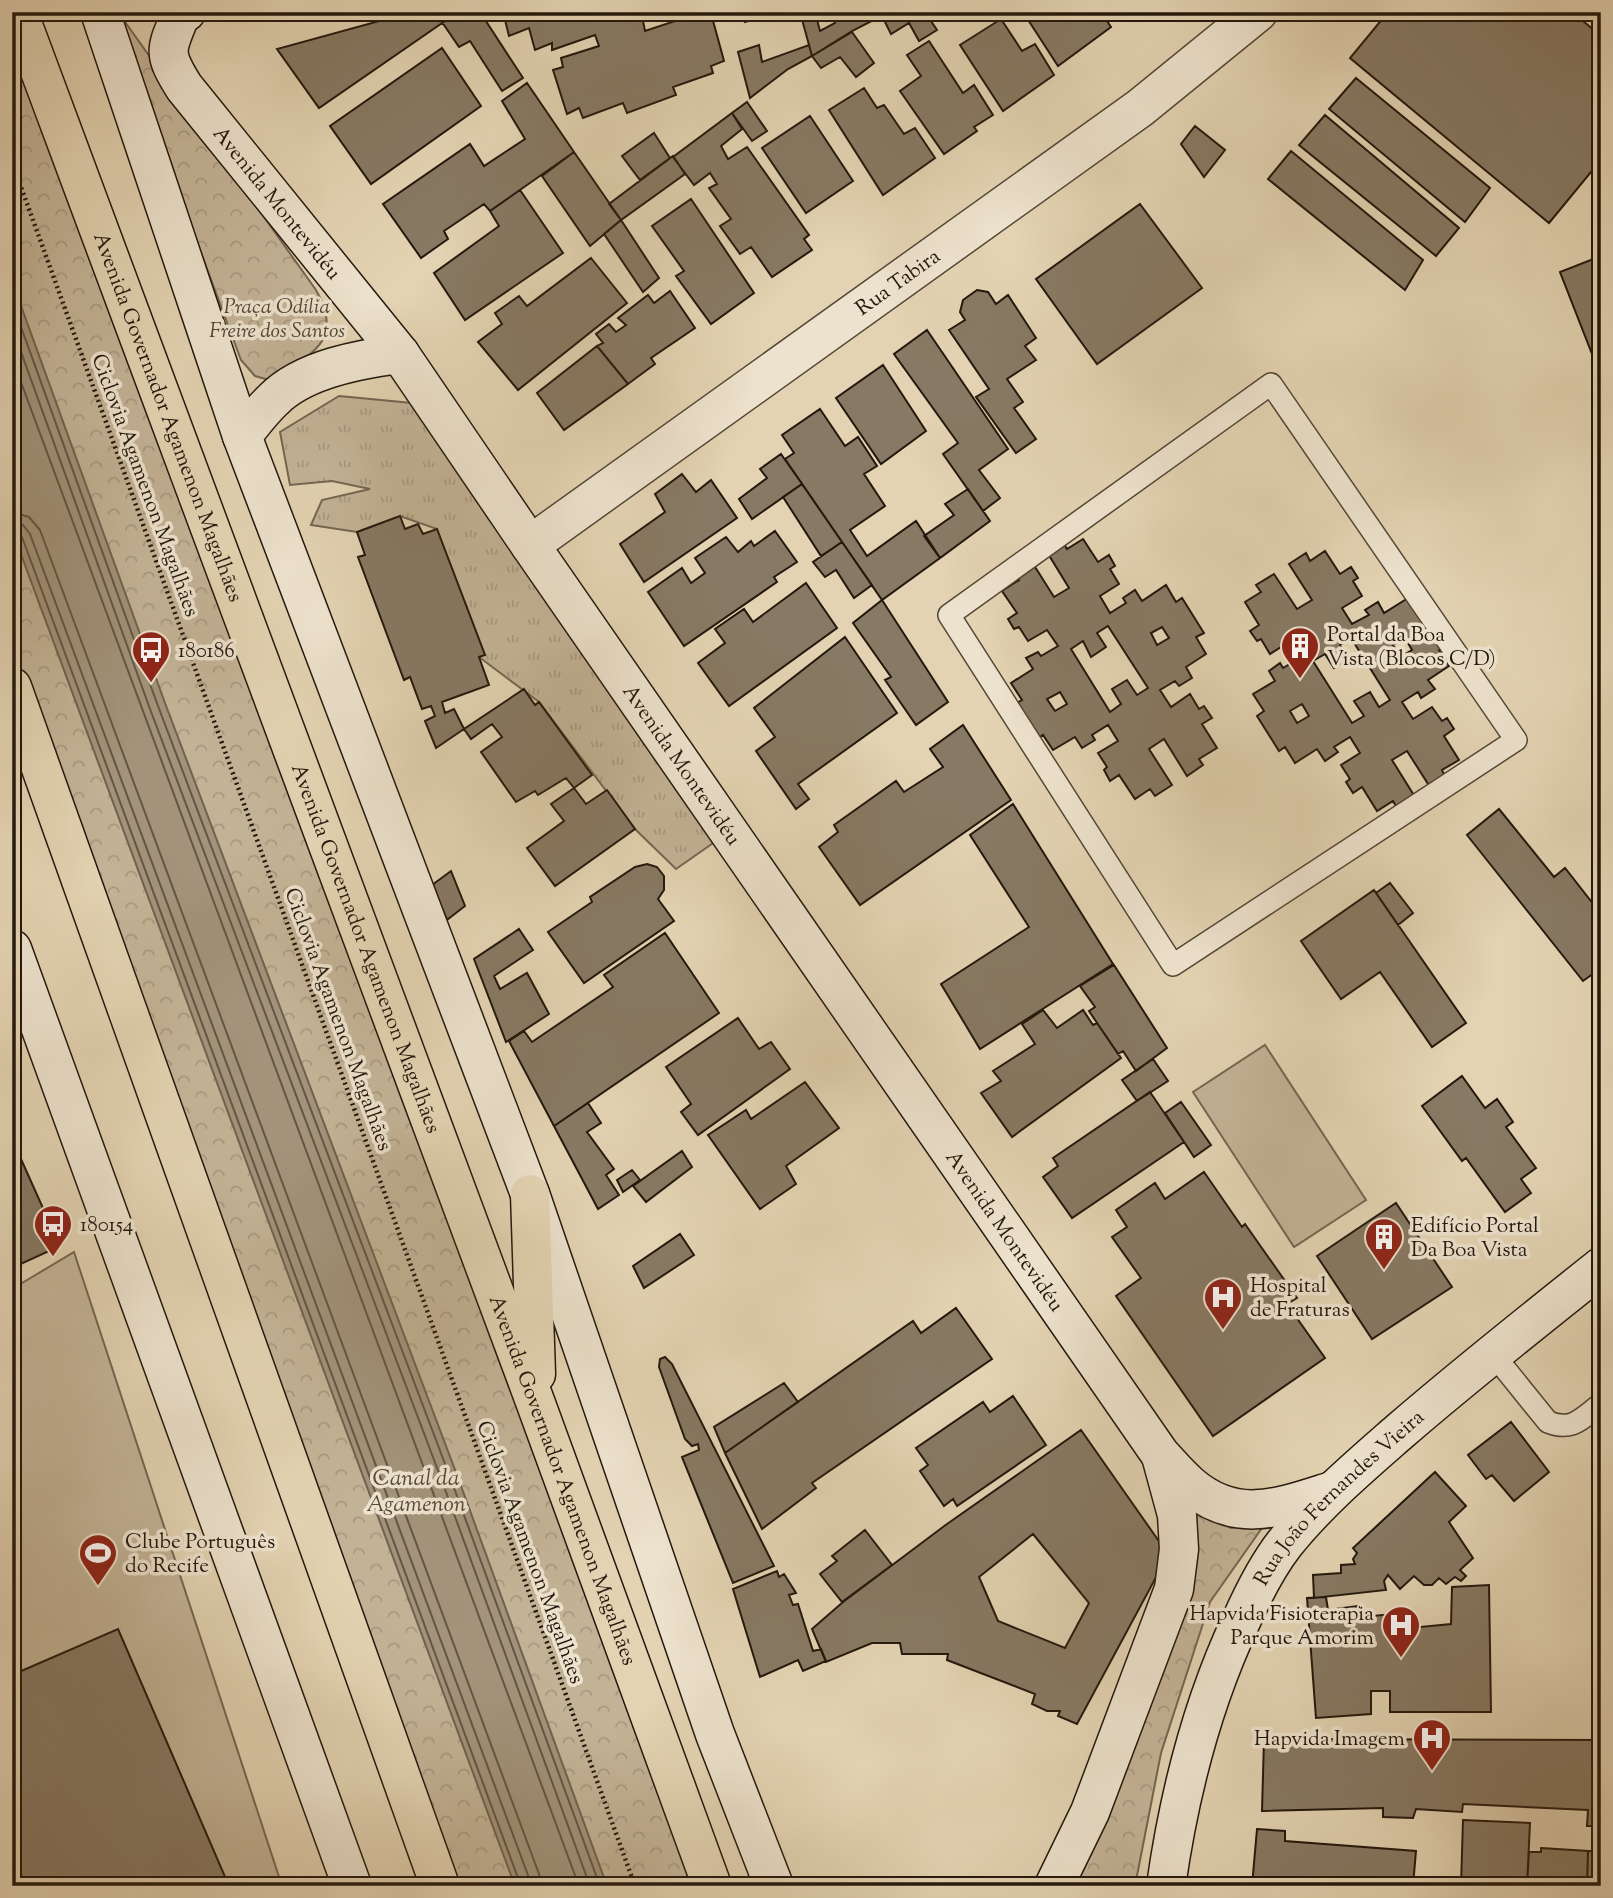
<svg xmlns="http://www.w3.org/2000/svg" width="1613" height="1898" font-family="'Sorts Mill Goudy',serif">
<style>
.grass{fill:url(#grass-tufts);stroke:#746652;stroke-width:2}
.park{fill:url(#park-crowns);stroke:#746652;stroke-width:2}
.pitch{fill:#c3b396;stroke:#746652;stroke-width:2}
.water{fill:#a2937a;stroke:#70624e;stroke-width:2}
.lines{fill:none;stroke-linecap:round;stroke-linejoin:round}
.shore{stroke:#635644;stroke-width:2}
.building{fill:#877963;stroke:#24180d;stroke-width:2;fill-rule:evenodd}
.lane-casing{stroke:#544736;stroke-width:24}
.street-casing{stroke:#544736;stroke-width:41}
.secondary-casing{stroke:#24180d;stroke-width:41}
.highway-casing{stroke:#24180d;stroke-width:41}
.path{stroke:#24180d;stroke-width:4.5;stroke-dasharray:2 3.5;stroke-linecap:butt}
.lane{stroke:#ede2cd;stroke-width:21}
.street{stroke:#ede2cd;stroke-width:38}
.secondary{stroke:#ede2cd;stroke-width:38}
.highway{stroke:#e3d3b2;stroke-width:38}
.labels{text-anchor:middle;stroke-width:7;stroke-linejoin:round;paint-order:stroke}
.street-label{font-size:21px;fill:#24180d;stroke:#ede2cd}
.park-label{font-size:21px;font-style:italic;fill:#544636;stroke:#ede2cd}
.poi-label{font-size:21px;fill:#24180d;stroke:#ede2cd;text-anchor:start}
.water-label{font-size:23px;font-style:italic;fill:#564939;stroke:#ede2cd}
</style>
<defs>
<pattern id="grass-tufts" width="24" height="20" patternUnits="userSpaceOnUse" patternTransform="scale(1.75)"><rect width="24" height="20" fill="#c3b396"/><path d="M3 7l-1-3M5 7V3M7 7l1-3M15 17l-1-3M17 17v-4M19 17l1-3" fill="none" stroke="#a79980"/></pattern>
<pattern id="park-crowns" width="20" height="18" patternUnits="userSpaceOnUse" patternTransform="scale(1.75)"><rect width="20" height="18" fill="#c3b396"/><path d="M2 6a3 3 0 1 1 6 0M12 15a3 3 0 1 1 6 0" fill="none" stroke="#a79980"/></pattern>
</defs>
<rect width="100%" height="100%" fill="#e3d3b2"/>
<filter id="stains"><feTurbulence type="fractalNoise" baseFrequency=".00286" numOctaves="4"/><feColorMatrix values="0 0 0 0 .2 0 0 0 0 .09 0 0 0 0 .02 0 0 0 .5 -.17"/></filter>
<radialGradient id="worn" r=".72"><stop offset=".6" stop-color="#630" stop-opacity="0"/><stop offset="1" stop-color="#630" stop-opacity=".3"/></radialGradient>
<path class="grass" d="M339,396L412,403L716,841L676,869L635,829L539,702L479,657L437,529L400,516L357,532L311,525L322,500L370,489L332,481L290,485L280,432Z"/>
<path class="park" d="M12,12L712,1886H440L12,687Z
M118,12L316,290C346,342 309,356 269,380L255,376L241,360L137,81Z
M1179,1486L1199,1510L1231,1528L1269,1518L1210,1602L1161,1753L1135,1886H1071L1179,1621Z"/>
<path class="pitch" d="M1265,1045L1366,1200L1294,1247L1193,1092Z
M74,1252L282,1886H12V1289Z"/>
<path class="water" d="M12,281L165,703L457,1475L607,1886H515L12,530Z"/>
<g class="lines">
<path class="shore" d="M12,302L158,706L450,1477L600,1886
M12,327L150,709L442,1481L590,1886
M12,358C197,869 393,1376 579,1886
M12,512L29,517L40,530L539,1874L541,1886
M12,523L23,525L30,534L529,1878L530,1886
M12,532H18L22,537L521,1886"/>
</g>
<path class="building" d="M412,12H458L319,108L277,49Z
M457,12H480L523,78L502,91L470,41L459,47L442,22Z
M503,12H669L643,21L645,31L699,13L700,21L712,17L724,61L711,66L713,73L673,87L676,95L627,113L623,103L583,118L579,108L567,114L553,70L563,67L561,58L599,46L595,35L552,50V43L535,50L529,28L509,36Z
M743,12H780L745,22Z
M800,12H815L820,31L835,23V12H889L852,31L812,56Z
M889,12H925L937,30L919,41L909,23L891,34L882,16Z
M1023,12H1101L1111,27L1058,66Z
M1388,12H1572L1601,36V160L1549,223L1350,58Z
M1001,19L1022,51L1035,44L1054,75L1003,111L960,45Z
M852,32L874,63L856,77L840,57L821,68L812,56Z
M929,41L963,93L974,85L993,115L974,127L977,131L944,154L900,91L921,76L907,55Z
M759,45L762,62L809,45L812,56L788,69L750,98L738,52Z
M442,48L481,106L371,184L330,126Z
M1356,78L1490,188L1465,222L1329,109Z
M527,83L574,152L490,211L484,204L444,231L448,239L421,258L383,204L470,144L484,166L525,139L502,101Z
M864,88L877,108L884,105L904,134L915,128L935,158L883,195L829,110Z
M747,102L767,131L752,141L732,113Z
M732,113L742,129L721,146L728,159L747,147L809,235L804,239L812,250L772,277L751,247L740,254L720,226L731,219L709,188L717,184L710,173L694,185L673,157Z
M1325,115L1459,228L1436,256L1299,145Z
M810,116L853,181L806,213L762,148Z
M1195,126L1225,150L1204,177L1181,144Z
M654,133L670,158L640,180L622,156Z
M1291,151L1423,260L1405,290L1268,179Z
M574,152L621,220L590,246L542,176Z
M673,156L685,174L621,220L609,204Z
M520,190L563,253L465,320L434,273L499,226L490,211Z
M691,199L754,293L711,324L676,276L684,271L652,226Z
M1140,204L1202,288L1097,364L1036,279Z
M621,220L659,278L643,292L604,234Z
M1601,256V377L1560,272Z
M591,258L627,303L518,390L478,342L502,324L495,313L519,296L527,306Z
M977,290L988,292L996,304L1008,295L1036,338L1025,346L1036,360L1007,379L1023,402L1014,408L1036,439L1016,453L976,397L989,389L949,330L965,320L960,312L963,300Z
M670,291L695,328L651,358L655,364L628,384L597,346L603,343L596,334L609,324L616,332L626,325L618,318L648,295L654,303Z
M927,330L1008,449L979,470L1000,498L983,511L943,454L958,443L894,354Z
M597,346L628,384L564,430L537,393Z
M883,365L926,431L881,464L836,398Z
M820,409L845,446L858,437L877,466L864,474L885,506L850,530L867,556L916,521L940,558L882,600L785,459L794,453L782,435Z
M781,454L802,484L752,519L739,499L767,478L760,469Z
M682,474L696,492L711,480L737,518L644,582L620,544L665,512L655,494Z
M802,484L842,542L821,556L783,497Z
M968,489L990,521L940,558L924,536L954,515L945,504Z
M400,516L405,529L418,524L423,534L437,529L485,655L479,657L489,685L442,702L445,713L454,709L464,729L436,748L425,721L435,716L431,706L422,709L410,677L404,680L358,557L365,555L357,532Z
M775,531L797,562L774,577L777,582L684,646L648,592L682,568L691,583L705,573L695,558L726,537L738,552L751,541L754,546Z
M1083,539L1098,562L1109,555L1115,566L1110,569L1119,584L1100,596L1110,613L1126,603L1123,598L1135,590L1142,601L1166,585L1176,602L1182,598L1204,633L1196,637L1206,654L1186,667L1192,678L1179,686L1175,681L1160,690L1171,707L1190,694L1199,709L1204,706L1212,718L1202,724L1217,748L1199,759L1203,765L1187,776L1164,739L1149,749L1172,785L1155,796L1150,789L1135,799L1119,775L1110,781L1104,770L1107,767L1098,753L1118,741L1108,725L1092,735L1095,740L1082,748L1075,737L1053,750L1043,735L1037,739L1015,704L1022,700L1011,683L1033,669L1026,658L1038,652L1041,656L1058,646L1047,630L1028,641L1019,627L1014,629L1008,619L1017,613L1002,591L1019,580L1013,573L1032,562L1054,597L1069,588L1047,552L1063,542L1067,549ZM1108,626L1148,688L1137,695L1127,680L1112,689L1121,704L1110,712L1071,649L1083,641L1091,657L1106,647L1097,633ZM1162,627L1169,638L1157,645L1151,633ZM1060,692L1067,704L1055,711L1047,699Z
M842,542L872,585L854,598L836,570L825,577L813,562Z
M1325,551L1340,574L1351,567L1358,578L1353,581L1362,596L1342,608L1352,624L1369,615L1365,610L1378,602L1384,613L1408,598L1446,645L1439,650L1449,666L1428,680L1435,689L1421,698L1418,692L1402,702L1413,719L1432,707L1442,721L1447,718L1454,729L1444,736L1459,760L1442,770L1445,777L1430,787L1407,751L1392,760L1415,797L1397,808L1393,801L1377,811L1362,787L1353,793L1346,782L1350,779L1341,765L1360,753L1350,737L1334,747L1338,752L1325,761L1317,749L1295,763L1285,747L1279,751L1257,716L1264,711L1253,694L1275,681L1269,671L1280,663L1283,668L1300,658L1289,642L1270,654L1261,639L1257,641L1250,631L1259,625L1245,602L1261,592L1256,585L1274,574L1297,609L1312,600L1289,564L1306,553L1310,561ZM1351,638L1390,700L1379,707L1370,692L1354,701L1364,716L1352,723L1313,661L1325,654L1334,668L1348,659L1340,645ZM1405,638L1412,650L1400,657L1393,645ZM1302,704L1309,716L1297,723L1290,711Z
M806,583L837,628L729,706L698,663L725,643L715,629L744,609L753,622Z
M882,600L948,702L916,725L885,680L891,677L853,623Z
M845,637L897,713L798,784L809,799L796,809L756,751L775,737L754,708Z
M524,689L535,705L539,702L592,775L574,788L566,778L538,795L535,791L516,802L481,752L502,737L492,724L471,739L464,729Z
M963,725L1011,800L860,905L819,847L838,832L834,825L896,781L904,792L943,767L930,749Z
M574,788L586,804L607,790L635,829L555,886L527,848L564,821L551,804Z
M1013,804L1113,964L980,1049L941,984L1029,927L970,835Z
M1499,809L1554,877L1565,868L1601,914V968L1583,981L1467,835Z
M647,864L657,867L664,876V890L658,899L674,921L584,983L548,932L592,902L590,897L635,867Z
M451,871L465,906L447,920L432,885Z
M1390,883L1413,913L1398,925L1376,893Z
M1374,890L1466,1023L1432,1047L1380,972L1341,999L1301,941Z
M519,929L533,950L494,976L500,989L527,973L549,1014L506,1042L474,959Z
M665,933L719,1013L554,1126L509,1041L524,1031L532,1042L613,987L604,975Z
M1114,965L1167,1048L1136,1071L1123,1051L1118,1054L1089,1011L1095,1007L1080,986Z
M1043,1010L1057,1028L1083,1010L1093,1025L1097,1023L1121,1058L1012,1137L981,1093L1001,1081L993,1071L1035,1044L1022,1024Z
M738,1018L759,1049L771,1042L790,1069L698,1135L681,1112L691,1104L666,1067Z
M1153,1059L1168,1081L1137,1101L1122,1080Z
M1462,1076L1485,1108L1497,1099L1513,1122L1506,1127L1536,1168L1521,1179L1531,1193L1505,1212L1466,1158L1462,1161L1422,1106Z
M805,1082L839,1128L786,1166L796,1184L760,1209L708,1135L746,1110L751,1119Z
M1150,1092L1184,1142L1072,1218L1043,1177L1058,1166L1053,1158Z
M1181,1102L1211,1145L1194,1157L1165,1113Z
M588,1103L601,1123L587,1132L614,1169L606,1175L619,1195L598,1209L554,1126Z
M12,1139L60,1246L12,1268Z
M682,1151L692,1167L646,1202L633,1186Z
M632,1170L640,1180L623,1192L617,1180Z
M1204,1172L1242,1227L1245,1224L1297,1298L1287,1304L1325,1358L1213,1436L1116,1296L1141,1278L1112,1237L1127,1227L1116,1210L1155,1183L1165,1199Z
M1396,1203L1452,1287L1372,1339L1317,1256Z
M680,1234L694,1255L644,1288L633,1266Z
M956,1308L992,1359L812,1483L816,1488L762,1529L725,1453L913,1321L921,1333Z
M665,1357L672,1364L774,1566L733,1583L682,1457L699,1450L698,1444L692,1446L685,1439L659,1367L660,1359Z
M784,1383L798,1402L725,1453L714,1427Z
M1013,1396L1046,1445L957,1506L953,1499L944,1506L920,1471L928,1465L916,1448L983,1402L990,1412Z
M1511,1422L1549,1472L1514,1501L1492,1475L1486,1479L1468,1455Z
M1081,1430L1163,1547L1161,1568L1077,1724L1058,1716L1060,1711H1047L1032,1704L1035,1694L947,1660L948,1654H902L900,1643H872L826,1662L812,1629L843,1602L947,1524ZM1033,1534L1089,1603L1065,1648L998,1621L979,1577Z
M1435,1472L1466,1506L1449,1522L1473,1558L1460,1570L1466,1576L1461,1581L1455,1577L1446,1584L1439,1578L1432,1585H1424L1414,1576L1400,1589L1388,1575L1384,1581L1386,1590L1314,1598L1313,1575L1341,1573V1565L1355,1564L1353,1559L1357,1553L1353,1548Z
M865,1530L892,1565L842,1602L820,1574L837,1561L832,1556Z
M777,1571L779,1577L784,1574L796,1593L789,1595L793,1605L798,1604L813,1651L821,1649L826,1661L803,1671L798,1660L760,1677L733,1589Z
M1489,1585L1491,1712H1390V1691H1371V1714L1316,1718L1307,1598L1326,1597L1328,1610L1359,1606V1617L1408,1613L1410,1628L1451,1624L1452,1587Z
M118,1629L229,1886H26L12,1855V1675Z
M1264,1739L1601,1740V1826H1587L1588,1810L1463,1804L1462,1812L1416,1809L1413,1818L1383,1817V1808L1262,1811Z
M1463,1820L1530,1823L1527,1886H1461Z
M1257,1829L1285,1831V1841L1416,1851L1413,1886H1252Z
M1541,1848L1588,1851L1587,1886H1527L1529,1852H1541Z
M1588,1851H1601V1886H1587Z"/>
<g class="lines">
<defs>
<path id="lane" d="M1271,384L1516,740L1173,965L949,615Z
M1493,1354L1548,1422C1573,1432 1582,1418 1601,1404"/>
<g id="street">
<path id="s1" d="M530,545L1140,108L1258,12"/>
</g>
<g id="secondary">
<path d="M100,12L242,436L530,1194L715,1734L774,1886"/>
<path id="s2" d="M186,12L181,14C165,51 163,53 184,87L400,354L530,545L1160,1454C1170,1465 1180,1477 1191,1486C1237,1525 1281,1507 1332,1491"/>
<path d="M242,436C252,424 262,410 274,399C304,369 360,359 400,354"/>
<path d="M12,949L352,1886"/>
<path d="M1054,1886L1090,1812L1174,1589L1179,1549L1177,1515L1161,1456"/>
<path id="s3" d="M1166,1886C1179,1794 1201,1706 1241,1621C1253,1594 1267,1566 1285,1543C1319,1501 1359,1467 1399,1432C1465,1375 1533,1321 1601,1267"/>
</g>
<g id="highway">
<path id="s4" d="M18,12L536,1404L712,1886"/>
<path d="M12,687L440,1886"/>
<path d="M530,1194L536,1374"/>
</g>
</defs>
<use href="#lane" class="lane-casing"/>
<use href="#street" class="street-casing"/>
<use href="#secondary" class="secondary-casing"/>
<use href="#highway" class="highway-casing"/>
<path class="path" d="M12,162L635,1886"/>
<use href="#lane" class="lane"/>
<use href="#street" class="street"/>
<use href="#secondary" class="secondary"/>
<use href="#highway" class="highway"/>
</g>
<defs>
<symbol id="building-pin" viewBox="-11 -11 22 30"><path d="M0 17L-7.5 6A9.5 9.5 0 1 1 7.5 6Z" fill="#8f2418" stroke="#ede2cd"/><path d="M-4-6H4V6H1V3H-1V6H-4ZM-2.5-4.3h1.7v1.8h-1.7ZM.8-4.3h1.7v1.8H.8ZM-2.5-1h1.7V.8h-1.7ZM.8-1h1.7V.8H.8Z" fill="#fff"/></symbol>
<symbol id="bus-pin" viewBox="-11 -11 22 30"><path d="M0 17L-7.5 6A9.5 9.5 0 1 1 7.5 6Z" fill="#8f2418" stroke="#ede2cd"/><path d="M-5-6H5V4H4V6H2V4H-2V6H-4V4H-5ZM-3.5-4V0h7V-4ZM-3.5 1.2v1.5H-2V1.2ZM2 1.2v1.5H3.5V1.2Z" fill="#fff"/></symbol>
<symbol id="hospital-pin" viewBox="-11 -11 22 30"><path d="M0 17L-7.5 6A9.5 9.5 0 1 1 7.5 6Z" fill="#8f2418" stroke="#ede2cd"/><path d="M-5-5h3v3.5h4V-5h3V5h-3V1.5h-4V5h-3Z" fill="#fff"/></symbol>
<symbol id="stadium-pin" viewBox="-11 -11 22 30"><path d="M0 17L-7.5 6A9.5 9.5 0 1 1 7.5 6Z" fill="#8f2418" stroke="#ede2cd"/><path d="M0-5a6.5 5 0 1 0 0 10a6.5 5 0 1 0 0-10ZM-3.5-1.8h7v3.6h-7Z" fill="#fff"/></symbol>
</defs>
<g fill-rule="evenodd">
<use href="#building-pin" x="1278" y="624" width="44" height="60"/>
<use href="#bus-pin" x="129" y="628" width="44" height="60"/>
<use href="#bus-pin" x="31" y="1202" width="44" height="60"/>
<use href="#building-pin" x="1362" y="1215" width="44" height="60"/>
<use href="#hospital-pin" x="1201" y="1275" width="44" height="60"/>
<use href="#stadium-pin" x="76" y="1531" width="44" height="60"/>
<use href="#hospital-pin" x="1379" y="1603" width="44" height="60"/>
<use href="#hospital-pin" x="1410" y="1716" width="44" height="60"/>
</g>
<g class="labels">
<g class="street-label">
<text dy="7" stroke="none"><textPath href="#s2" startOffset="233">Avenida Montevidéu</textPath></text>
<text dy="7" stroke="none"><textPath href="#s1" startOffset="452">Rua Tabira</textPath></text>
<text dy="7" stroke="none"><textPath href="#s4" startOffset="432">Avenida Governador Agamenon Magalhães</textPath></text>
<text transform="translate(146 485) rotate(70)" y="7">Ciclovia Agamenon Magalhães</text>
<text dy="7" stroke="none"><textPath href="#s2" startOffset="926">Avenida Montevidéu</textPath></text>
<text dy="7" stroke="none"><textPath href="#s4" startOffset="999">Avenida Governador Agamenon Magalhães</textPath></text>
<text transform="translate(339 1019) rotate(70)" y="7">Ciclovia Agamenon Magalhães</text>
<text dy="7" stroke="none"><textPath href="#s2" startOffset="1493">Avenida Montevidéu</textPath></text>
<text dy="7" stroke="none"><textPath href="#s4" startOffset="1566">Avenida Governador Agamenon Magalhães</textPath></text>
<text dy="7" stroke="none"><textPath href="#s3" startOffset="436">Rua João Fernandes Vieira</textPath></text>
<text transform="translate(531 1552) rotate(70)" y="7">Ciclovia Agamenon Magalhães</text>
</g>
<g class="park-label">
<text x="277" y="313">Praça Odília<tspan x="277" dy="24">Freire dos Santos</tspan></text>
</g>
<g class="poi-label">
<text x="1327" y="641">Portal da Boa<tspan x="1327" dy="24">Vista (Blocos C/D)</tspan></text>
<text x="178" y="657">180186</text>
<text x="80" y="1231">180154</text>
<text x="1411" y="1232">Edifício Portal<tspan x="1411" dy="24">Da Boa Vista</tspan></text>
<text x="1250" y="1292">Hospital<tspan x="1250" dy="24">de Fraturas</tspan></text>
<text x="125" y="1548">Clube Português<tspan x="125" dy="24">do Recife</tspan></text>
<text x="1374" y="1620" text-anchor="end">Hapvida Fisioterapia<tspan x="1374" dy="24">Parque Amorim</tspan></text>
<text x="1405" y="1745" text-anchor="end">Hapvida Imagem</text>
</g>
<g class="water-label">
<text x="416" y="1485">Canal da<tspan x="416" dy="26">Agamenon</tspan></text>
</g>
</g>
<rect width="1613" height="1898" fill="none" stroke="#e3d3b2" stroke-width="42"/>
<rect x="14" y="14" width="1585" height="1870" fill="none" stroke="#24180d" stroke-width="3.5"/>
<rect x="21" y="21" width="1571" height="1856" fill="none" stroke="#24180d" stroke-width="2"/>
<rect width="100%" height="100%" filter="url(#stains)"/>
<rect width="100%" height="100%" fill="url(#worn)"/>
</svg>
